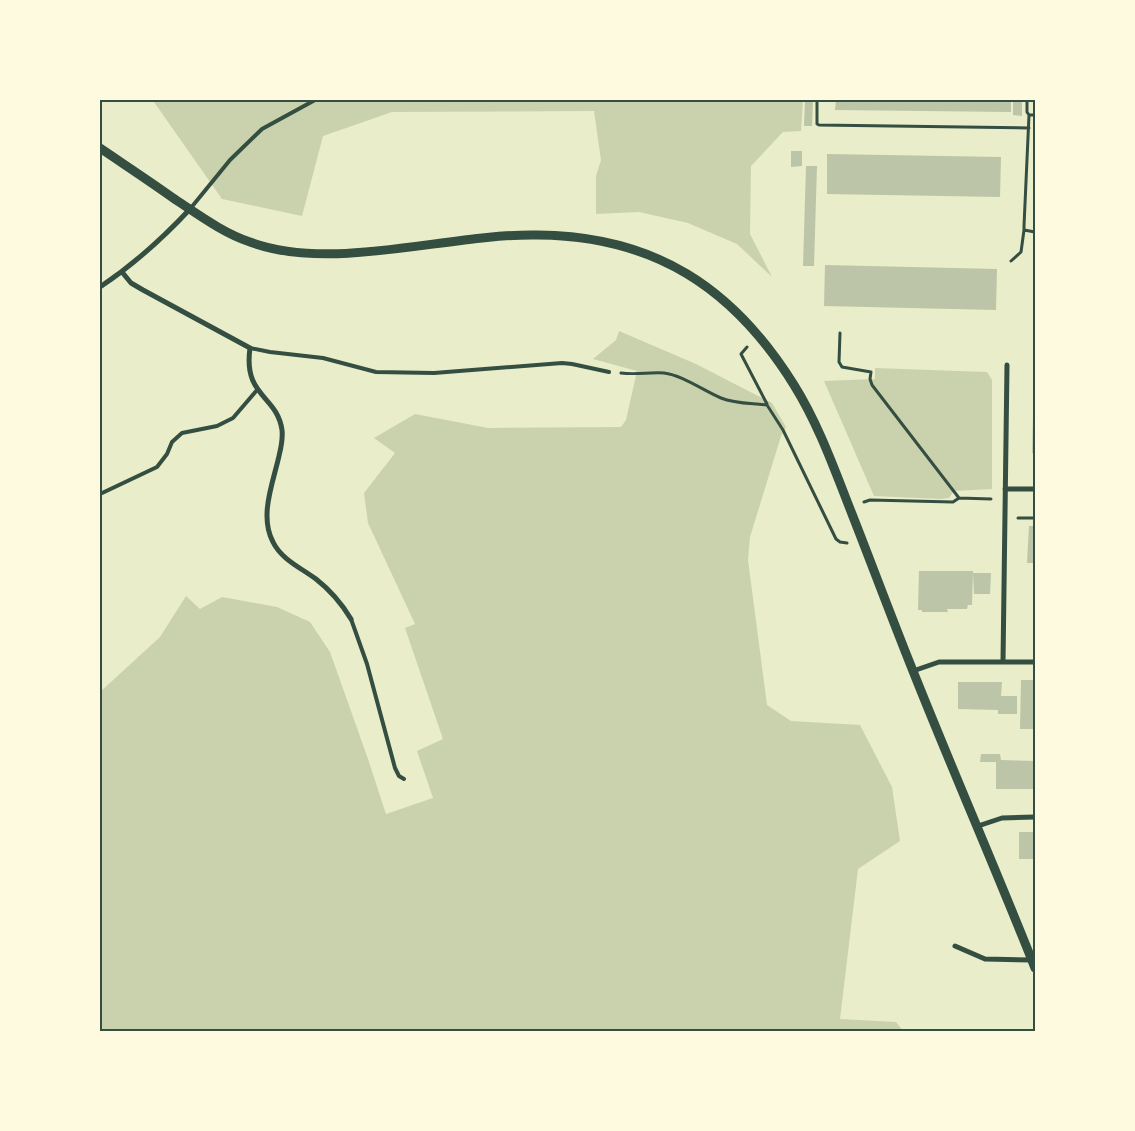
<svg xmlns="http://www.w3.org/2000/svg" width="1135" height="1131" font-family="Commissioner,sans-serif">
<style>
.green{fill:#cad2ad}
.building{fill:#bcc5a7}
.lines{fill:none;stroke-linecap:round;stroke-linejoin:round}
.path{stroke:#344e41;stroke-width:3}
.service{stroke:#344e41;stroke-width:4}
.minor{stroke:#344e41;stroke-width:5}
.tertiary{stroke:#344e41;stroke-width:9}
.neatline{fill:none;stroke:#344e41;stroke-width:2}
</style>
<rect width="100%" height="100%" fill="#e9edc9"/>
<path class="green" d="M159,100H803L801,131L783,132L751,166L750,234L772,277L737,244L688,223L639,212L596,214V176L601,160L594,111L392,112L323,136L302,216L222,199L154,102Z
M619,331L696,364L772,403L786,427L781,436L750,537L748,560L767,705L791,721L860,725L892,787L900,841L858,869L840,1019L896,1022L903,1031H100V692L160,637L186,596L200,609L222,597L277,607L310,622L330,652L368,759L386,814L433,798L417,751L443,739L405,628L415,624L368,523L364,493L395,453L374,438L415,414L488,428L621,427L626,420L637,371L593,359L616,340Z
M875,368L987,372L992,380V489L954,491L949,498L940,499L874,496L824,381L875,379Z"/>
<path class="building" d="M805,100H813L812,126H804Z
M836,100H1011V112L835,110Z
M1013,100H1022V116L1013,115Z
M791,151H802V166L791,167Z
M827,154L1001,157L1000,197L827,194Z
M806,166H817L814,266H803Z
M825,265L997,269L996,310L824,306Z
M1033,415H1035V453H1032Z
M1029,526H1035V563H1027Z
M919,571H973L972,605H968L967,609H947L948,612H922V610H918Z
M973,573H991L990,594H974Z
M1021,680H1035V729H1020Z
M958,682H1002L1001,696H1017V714H998V710L958,709Z
M981,754H1000L1001,760L1035,761V789H996V762H980Z
M1019,832H1035V859H1019Z"/>
<g class="lines">
<path class="path" d="M817,100V124L819,125L1029,128
M1027,100V112L1029,115L1024,226V230L1035,232
M1029,115H1035
M1011,261L1021,252L1024,230
M840,333L839,362L842,367L871,372L870,379L872,385L959,498
M747,347L741,354L767,404
M621,373C635,375 650,372 664,373C682,375 704,391 721,398C736,404 752,403 767,405L783,430L836,539L840,542L847,543
M864,502L870,500L953,502L959,498L991,499
M1018,518H1035"/>
<path class="service" d="M190,209L230,160L262,129L315,100
M250,348L270,352L323,358L376,372L434,373L562,363L572,364L609,372
M100,494L157,467L167,454L172,442L182,433L217,426L233,418L257,390
M351,619L367,664L395,768L399,776L404,779"/>
<path class="minor" d="M122,272L131,283L143,290L250,348C243,397 277,395 282,430C283,439 281,448 279,456C273,483 259,516 273,542C281,559 301,568 316,579C330,590 342,604 351,619
M100,287C133,265 163,238 190,209
M1005,489H1035
M1003,662L1007,365
M913,671L939,662H1035
M978,826L1002,818L1035,817
M955,946L985,959L1032,960"/>
<path class="tertiary" d="M100,148C125,165 151,182 176,200C199,215 223,233 250,242C334,273 449,233 538,235C654,236 733,287 794,385C819,425 835,471 852,514C872,565 891,616 911,666C951,767 995,867 1035,968"/>
</g>
<rect width="1135" height="1131" fill="none" stroke="#fefae0" stroke-width="202"/>
<rect x="101" y="101" width="933" height="929" class="neatline"/>
</svg>
